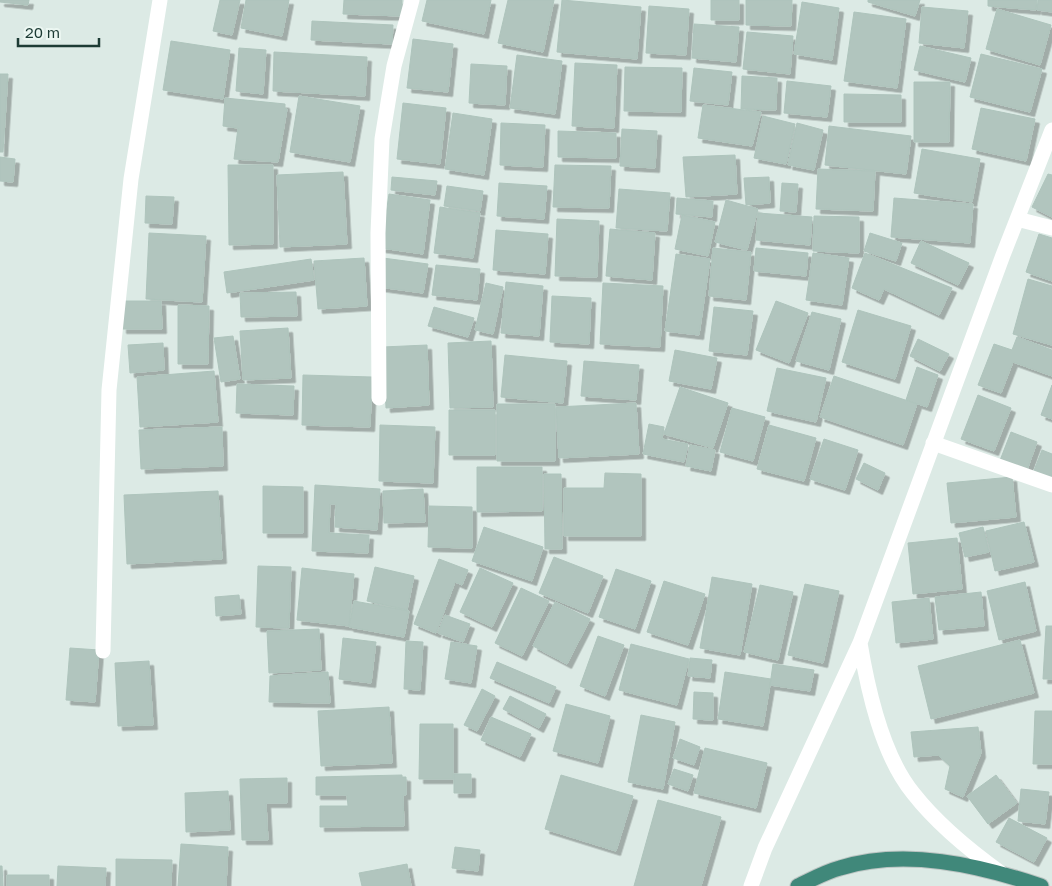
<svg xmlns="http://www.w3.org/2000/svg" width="1052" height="886" font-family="'Golos Text',sans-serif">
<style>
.building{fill:#b1c5be;stroke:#aec4bc;filter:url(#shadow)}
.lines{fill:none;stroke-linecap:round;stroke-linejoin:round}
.trunk-casing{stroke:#bbc4c2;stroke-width:17}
.minor{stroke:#fff;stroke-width:15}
.trunk{stroke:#40887a;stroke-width:15}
</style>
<defs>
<filter id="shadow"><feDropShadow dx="4.5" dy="4.5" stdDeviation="0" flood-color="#0004"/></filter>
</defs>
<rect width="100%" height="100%" fill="#dceae5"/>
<path class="building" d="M0,0H29L28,5L0,2Z
M220,0H240L232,35L213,31Z
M246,0H289L282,36L241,28Z
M344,0H402V16L343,14Z
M427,0H491L484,34L422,21Z
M508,0H554L543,52L498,43Z
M562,0L641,7L637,59L557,52Z
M711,0H739V20H711Z
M746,0H792L791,26L746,25Z
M868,0H920L915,16L868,2Z
M988,0H1037L1036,10L988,6Z
M1038,0H1052V12L1037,10Z
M802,2L839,8L832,60L794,54Z
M649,6L689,9L686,55L646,53Z
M922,7L968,11L964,48L919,43Z
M997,9L1051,25L1040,65L986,49Z
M854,12L906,19L897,88L844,81Z
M312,21L393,25L392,44L311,40Z
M694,24L739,27L736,62L692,58Z
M747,32L793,36L790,74L743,69Z
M413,39L453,44L448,92L407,88Z
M171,41L230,50L223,99L163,90Z
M920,46L971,58L965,82L914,70Z
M239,48L266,50L263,94L236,91Z
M274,52L367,57L365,96L273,91Z
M981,54L1042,69L1030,112L970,97Z
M517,55L562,61L555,114L510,108Z
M575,63L617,65L614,128L572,126Z
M471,64L507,66L505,105L469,103Z
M625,67L682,68L681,112L624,111Z
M694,68L732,72L728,105L690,101Z
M0,74H8L3,152H0Z
M742,76L777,78L776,110L741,109Z
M787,81L831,86L827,117L784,113Z
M914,82H950L949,142H914Z
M844,94L901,95V122H844Z
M299,96L360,106L350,162L290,152Z
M225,98L285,104V108L287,109L278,162L234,159L238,128L223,126Z
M403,103L446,108L440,164L397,159Z
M703,105L761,112L752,146L698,138Z
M981,108L1035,119L1026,161L972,149Z
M453,113L492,119L484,175L445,169Z
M763,116L795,124L786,164L754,158Z
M501,123L545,125L543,167L500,165Z
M797,123L823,130L814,170L788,165Z
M829,126L911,136L906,174L825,165Z
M622,129L657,131L655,168L620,166Z
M558,131L616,133V158L558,157Z
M922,149L980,159L972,202L914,193Z
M735,155L737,194L686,197L683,157Z
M0,157L15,159L13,182L0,181Z
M228,165H273V244L229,245Z
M555,165L611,166L609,208L553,207Z
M818,169L875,171L873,211L816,209Z
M343,172L347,244L280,247L277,175Z
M1048,174L1052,175V217L1032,207Z
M392,177L437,181L435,195L391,190Z
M769,177L770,203L746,205L744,178Z
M499,183L547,186L544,219L497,216Z
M782,183L798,184L796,212L780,211Z
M447,186L483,191L480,211L444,206Z
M619,189L670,193L667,231L616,228Z
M389,194L430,200L423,254L381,248Z
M146,196L174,197L172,224L145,223Z
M677,198L713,201L712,217L676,214Z
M894,198L973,204L970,243L891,237Z
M726,200L758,209L747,250L715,242Z
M440,207L480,213L473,258L434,253Z
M758,213L812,217L810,245L756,240Z
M682,215L715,222L708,256L675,249Z
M814,216L859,217V253L813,251Z
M557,219L599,221L597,277L555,276Z
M610,229L655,233L652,280L606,276Z
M496,230L548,234L545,274L493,270Z
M149,233L206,236L202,302L146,299Z
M870,233L902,243L896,261L864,251Z
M1039,234L1052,238V281L1026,272Z
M921,241L969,263L958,285L911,263Z
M713,248L751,252L746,300L709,296Z
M756,248L808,253L806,276L754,271Z
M813,253L849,258L842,305L806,300Z
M865,253L952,288L939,315L884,289L879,300L852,288Z
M676,254L710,259L699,335L665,331Z
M364,258L367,306L318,309L314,261Z
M383,258L428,264L423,293L379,287Z
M311,259L314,280L227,293L224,272Z
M436,265L480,269L477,300L432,295Z
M1028,279L1052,286V345L1013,334Z
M506,282L543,286L539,336L501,333Z
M486,283L503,287L493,334L475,330Z
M603,283L663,286L660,347L600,344Z
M296,292L297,316L241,317L240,293Z
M552,296L591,298L589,344L550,342Z
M122,301H161L162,329H122Z
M776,301L808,313L789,363L756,350Z
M178,305L209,306L208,364H178Z
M434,307L474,318L468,337L428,326Z
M714,307L753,311L747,355L709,351Z
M858,310L911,326L895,379L842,362Z
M812,312L841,319L829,370L796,361Z
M288,328L291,378L243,380L240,331Z
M233,336L240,379L221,382L214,338Z
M1017,337L1052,350V376L1013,362L1001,393L978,385L994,344L1012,350Z
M918,339L949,354L940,371L910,356Z
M491,341L493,407L450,408L448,343Z
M163,343L164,370L130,373L128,345Z
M427,345L429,405L386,408L383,347Z
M675,350L717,358L711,389L669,381Z
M505,355L567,361L563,403L501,397Z
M584,361L639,365L636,400L581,396Z
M917,367L938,375L927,407L906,400Z
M777,368L826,378L816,422L767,411Z
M214,371L218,422L140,427L137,377Z
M303,375L372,377L370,427L302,425Z
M834,376L917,404L903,445L820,417Z
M237,384L294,386L293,415L236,413Z
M1052,385V419L1041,415Z
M680,387L728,403L713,448L664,434Z
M978,395L1011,408L994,451L961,439Z
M636,403L639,454L559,458L556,407Z
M497,404H555V461H497Z
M732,408L765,417L753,461L720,452Z
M449,410H495V455H449Z
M649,424L664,427L662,439L688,444L684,462L643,454Z
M380,425L435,427L433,483L379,481Z
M769,425L816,438L804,481L757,469Z
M222,427L223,466L141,469L139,430Z
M1011,432L1037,442L1026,473L999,463Z
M824,439L858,450L845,490L810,479Z
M690,445L715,450L711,471L686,466Z
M1042,450L1052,454V474L1050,479L1033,473Z
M864,463L885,473L878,490L856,479Z
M477,467H542V511L477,512Z
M605,473L641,474V536H564V488H604Z
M544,474H561L562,549H545Z
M1012,477L1016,517L951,523L947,483Z
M315,485L380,489L377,530L335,527L336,504H330L329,533L369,535L368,553L312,551Z
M263,486L303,487V533H263Z
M423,489L425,522L384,523L383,491Z
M218,491L222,559L127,564L124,495Z
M429,506L472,507V548L428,547Z
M1024,522L1034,562L995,571L986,531Z
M484,527L543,547L532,581L472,561Z
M983,527L989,552L965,557L959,533Z
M957,538L962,589L913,594L908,543Z
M554,557L603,576L588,613L539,593Z
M439,559L468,570L462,585L455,582L436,633L414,624Z
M258,566L291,567L289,628L256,627Z
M375,567L414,576L407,610L367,601Z
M302,568L354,574L349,626L297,620Z
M480,568L513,583L492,627L460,612Z
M616,569L651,581L635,629L599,617Z
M712,577L752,584L740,655L700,648Z
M664,581L705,594L688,645L647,632Z
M1025,582L1036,631L999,640L987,591Z
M805,584L839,591L823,663L788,655Z
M760,585L793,592L778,660L744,652Z
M521,588L549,601L522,656L495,643Z
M981,592L984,626L939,630L935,597Z
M239,595L241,614L216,616L215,597Z
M929,598L933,639L896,643L892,602Z
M354,601L409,611L404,637L349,627Z
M555,602L590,619L567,664L533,646Z
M445,615L470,624L463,642L438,633Z
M1046,626H1052V679H1043Z
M319,629L321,670L269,673L267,631Z
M598,636L624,645L605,696L580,686Z
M343,638L376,642L371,683L339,679Z
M1020,640L1034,693L931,719L918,666Z
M406,641L423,642L420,690L404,689Z
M451,642L477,646L471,683L445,679Z
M631,644L689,659L677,705L619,690Z
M70,648L99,650L95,702L66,700Z
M690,658L712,660L710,678L688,676Z
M149,661L153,725L118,726L115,663Z
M497,662L556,687L549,703L490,678Z
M773,664L814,670L810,691L770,685Z
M328,672L330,703L269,702L270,676Z
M725,672L771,679L763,726L718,719Z
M482,689L495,696L477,731L464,725Z
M694,692L713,693V720L693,719Z
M510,696L546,714L539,728L503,709Z
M566,704L610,716L598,763L553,751Z
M389,707L392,763L321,766L318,711Z
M1035,711H1052V764H1033Z
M641,715L675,722L663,789L628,782Z
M491,717L531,734L520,757L481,740Z
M420,724H453V779H419Z
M978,727L981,753L963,797L945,789L950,766L938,755L914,757L911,732Z
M680,739L700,747L694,765L673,758Z
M705,748L767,763L756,808L694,793Z
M674,769L693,775L688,791L668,784Z
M454,774H471V793H454Z
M402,775V777H406V795H403L404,826L320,827V806H348L347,795H316V777Z
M561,775L633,796L616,851L545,829Z
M996,775L1017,803L988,824L967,796Z
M287,778V803H266L268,840H242L240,779Z
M1021,789L1049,792L1045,824L1018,821Z
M228,791L230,830L186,832L185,793Z
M658,800L721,817L701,886H634Z
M1009,818L1047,838L1034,862L996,842Z
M181,844L228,847L226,886H178Z
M455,847L480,850L478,871L452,868Z
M116,859L172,860L171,886H116Z
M407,864L411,886H362L359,873Z
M0,866H2L3,886H0Z
M58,866L106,868L105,886H57Z
M7,875H49V886H7Z"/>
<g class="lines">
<defs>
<path id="trunk" d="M798,886C811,880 825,872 840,868C905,848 978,865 1041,886"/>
</defs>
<use href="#trunk" class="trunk-casing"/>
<path class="minor" d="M1017,219L1052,228
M379,398L378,233L382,139L394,66L412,0
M933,443L1052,485
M860,643C868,691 882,755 913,793C938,825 969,850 1001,873
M103,651L109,390L131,179L160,0
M751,886L765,848L860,643L1003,255L1052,130"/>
<use href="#trunk" class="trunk"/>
</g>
<path d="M18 38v8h81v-8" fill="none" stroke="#1c3b34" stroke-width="2.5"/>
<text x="25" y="38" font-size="15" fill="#1c3b34" stroke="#ecf7f2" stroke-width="4" paint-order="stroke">20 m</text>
</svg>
